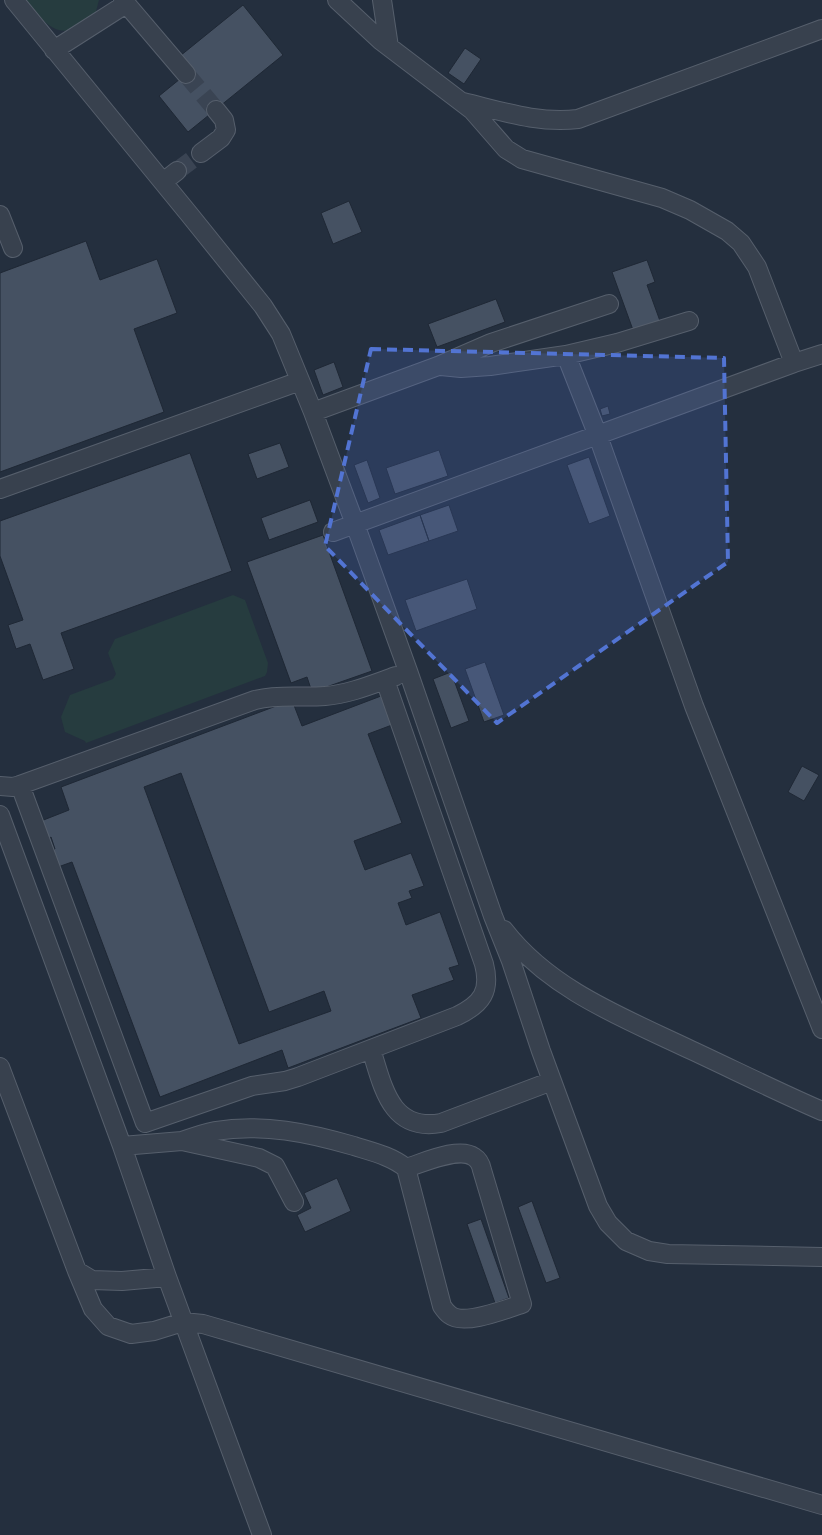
<svg xmlns="http://www.w3.org/2000/svg" width="822" height="1535" font-family="Arial,sans-serif">
<style>
.green{fill:#263c3f}
.building{fill:#455162;stroke:#1f2835;fill-rule:evenodd}
.lines{fill:none;stroke-linecap:round;stroke-linejoin:round}
.minor-tunnel{stroke:#3a4453;stroke-width:18;stroke-dasharray:18 9;stroke-linecap:butt}
.minor-casing{stroke:#565f6c;stroke-width:20}
.minor{stroke:#38414e;stroke-width:18}
.marked{fill:#5274d3;fill-opacity:0.2;stroke:#5274d3;stroke-width:4;stroke-dasharray:10 6;stroke-linejoin:round}
</style>
<rect width="100%" height="100%" fill="#242f3e"/>
<path class="green" d="M26,0H99L95,15C88,19 78,28 71,30C50,35 37,13 26,0Z
M233,595L245,600L268,663L267,672L265,676L86,743L85,741L65,732L61,717L70,695L113,679L116,674L108,653L115,639Z"/>
<path class="building" d="M243,5L283,55L188,132L159,96L191,70L180,56Z
M465,48L481,59L464,84L448,73Z
M349,201L362,232L333,244L321,213Z
M86,241L100,280L157,259L177,313L134,329L164,412L0,472V273Z
M647,260L655,282L647,285L660,321L633,330L612,272Z
M496,299L505,322L437,347L428,324Z
M334,362L343,387L323,395L314,370Z
M608,406L610,414L602,416L600,409Z
M280,443L289,467L257,479L248,454Z
M439,450L448,476L395,494L386,468Z
M190,453L232,571L61,633L74,669L43,680L30,644L16,649L8,625L23,620L0,556V521Z
M589,457L610,516L589,524L567,465Z
M367,460L380,498L368,503L354,465Z
M310,500L318,522L269,540L261,518Z
M449,505L458,531L429,541L420,515Z
M420,515L429,541L388,555L379,530Z
M323,535L372,671L312,692L307,677L291,683L247,562Z
M467,579L477,609L416,631L405,600Z
M485,662L504,715L484,722L465,669Z
M451,672L469,721L451,728L433,679Z
M381,696L392,725L368,734L402,823L354,841L365,870L411,853L424,886L409,891L412,898L398,903L406,925L440,912L459,965L449,968L454,980L412,995L421,1018L288,1068L282,1050L160,1097L72,862L58,867L52,850L55,849L51,837L48,839L41,821L69,810L61,787L292,700L302,726ZM181,773L269,1012L324,991L331,1011L239,1044L144,787Z
M802,766L819,775L804,801L788,792Z
M337,1178L351,1211L305,1232L297,1215L311,1208L304,1193Z
M532,1201L560,1278L546,1283L518,1207Z
M481,1219L509,1298L495,1303L467,1224Z"/>
<g class="lines">
<path class="minor-tunnel" d="M186,74L216,110
M177,171L201,153"/>
<defs>
<path id="minor" d="M14,0L189,214L263,306L281,334L313,412L355,524L408,671L493,916L511,961L541,1051L598,1206L608,1223L626,1241L649,1251L668,1254L822,1257
M123,0L186,74
M382,0L389,47
M54,50L126,4
M463,102C501,111 539,124 578,119L822,29
M201,153L221,138L226,130L224,120L216,110
M163,182L177,171
M0,215L13,248
M566,355L598,436L694,706L822,1029
M794,363L822,354
M441,366L461,368L490,366L566,355L617,343L689,321
M313,412L438,366L491,343L609,304
M0,489L300,381
M333,532L794,363L757,267L741,243L727,231L690,210L662,198L522,159L506,149L472,110L380,40L337,0
M20,785L145,1123L252,1086L285,1081L298,1077L457,1016C482,1004 491,991 484,964L385,680
M0,786L13,787L20,785L255,700C279,694 301,698 325,696C350,694 373,684 396,676
M0,815L122,1146L167,1277L262,1535
M504,930C550,990 624,1018 691,1050C734,1070 778,1092 822,1111
M371,1049C383,1086 390,1132 441,1123L552,1081
M0,1067L77,1271L92,1280L122,1281L167,1277
M182,1141C193,1137 204,1133 215,1131C263,1123 309,1133 354,1146C373,1152 391,1156 406,1168L442,1306C444,1309 447,1313 450,1315C464,1326 506,1309 522,1304L482,1170C481,1165 479,1160 474,1157C459,1146 423,1163 406,1168
M122,1146L182,1141L259,1158L275,1166L294,1202
M77,1271L93,1309L108,1326L131,1334L154,1331L183,1322L203,1324L822,1505"/>
</defs>
<use href="#minor" class="minor-casing"/>
<use href="#minor" class="minor"/>
</g>
<path class="marked" d="M371,349L724,358L728,562L497,723L325,546Z"/>
</svg>
